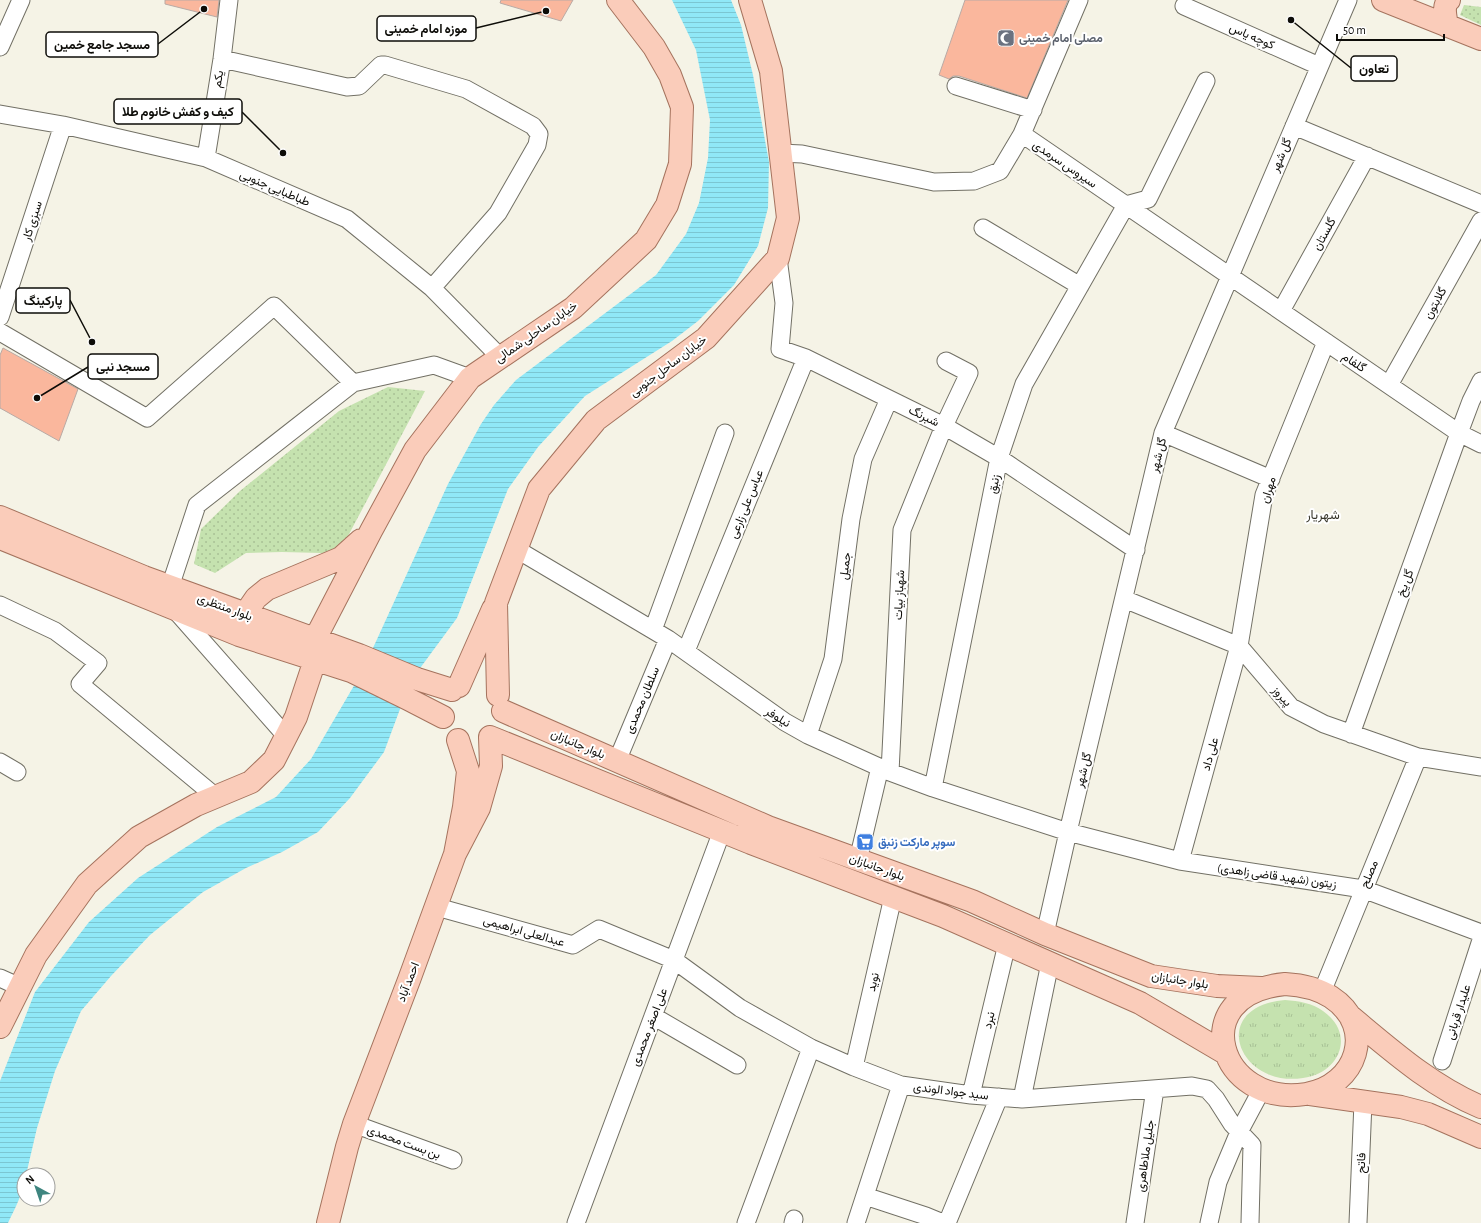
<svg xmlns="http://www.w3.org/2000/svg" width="1481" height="1223" font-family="'Alegreya Sans',Vazirmatn,sans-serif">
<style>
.grass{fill:url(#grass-tufts)}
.park{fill:url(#park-dots)}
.water{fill:url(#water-rules)}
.building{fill:#fab79d;stroke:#b8aaa5}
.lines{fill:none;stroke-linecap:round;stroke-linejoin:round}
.minor-casing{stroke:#727065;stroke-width:19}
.major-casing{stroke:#a5735e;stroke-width:24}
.minor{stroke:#fff;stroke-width:17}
.major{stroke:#faccba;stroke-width:22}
.labels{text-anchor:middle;stroke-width:4;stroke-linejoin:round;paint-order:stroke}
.street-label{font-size:12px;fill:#0d0c08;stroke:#fff}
.worship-label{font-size:12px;font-weight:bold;fill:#5b616d;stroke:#fff;text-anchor:start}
.shop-label{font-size:12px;font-weight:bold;fill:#366cbe;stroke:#fff;text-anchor:start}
.neighbourhood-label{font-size:13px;fill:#38362c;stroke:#fff}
.leader{fill:none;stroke:#0d0c08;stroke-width:1.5}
.callout-dot{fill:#0d0c08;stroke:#fff;stroke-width:1.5}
.callout{fill:#fff;stroke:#0d0c08;stroke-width:1.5}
.callout-label{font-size:13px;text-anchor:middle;font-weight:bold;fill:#0d0c08}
</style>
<defs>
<pattern id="grass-tufts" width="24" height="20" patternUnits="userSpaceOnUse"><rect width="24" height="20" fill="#c5e2af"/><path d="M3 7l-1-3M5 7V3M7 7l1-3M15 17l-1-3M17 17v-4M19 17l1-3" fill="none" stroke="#a8c195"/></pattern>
<pattern id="park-dots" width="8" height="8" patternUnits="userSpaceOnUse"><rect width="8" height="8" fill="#c5e2af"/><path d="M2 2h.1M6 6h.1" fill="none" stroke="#a8c195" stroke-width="1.8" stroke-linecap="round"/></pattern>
<pattern id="water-rules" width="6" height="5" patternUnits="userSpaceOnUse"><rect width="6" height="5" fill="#90e8f7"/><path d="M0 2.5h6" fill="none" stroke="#7bc6d2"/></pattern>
</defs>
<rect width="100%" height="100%" fill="#f5f3e6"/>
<path class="grass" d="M1285,1000C1299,1001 1312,1003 1323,1011C1356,1034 1340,1073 1303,1078C1238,1088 1207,1007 1285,1000Z"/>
<path class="park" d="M1464,5L1481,7V25L1460,15Z
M388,387L425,391L348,536L336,551L322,553L282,552L246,553L215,573L194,564L201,529L240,491L339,411Z"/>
<path class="water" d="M672,0H731L741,25L753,75L769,162L768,208L758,246L734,285L698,321L672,341L585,396L538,447L508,489L457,618L415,675L406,693L384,752L350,798L318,832L282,852L246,868L203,892L150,935L111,976L81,1011L55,1071L37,1128L26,1175H24C24,1193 15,1208 8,1223H0V1081L35,992L89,922L138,878L217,827L276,797L311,759L362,672L448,484L481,424L494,405L516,380L656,275L686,234L699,203L708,158L710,120L696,50Z"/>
<path class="building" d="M165,0H219L217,17L165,4Z
M501,0H573L561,21L500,3Z
M965,0H1068L1027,98L959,76H953L949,79L939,75Z
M3,348L78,389L59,441L0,408V355Z"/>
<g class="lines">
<defs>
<path id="minor" d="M1184,6L1319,66
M0,47L21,0
M222,59L347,87L359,86L381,65H385L466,89L533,126L539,134L537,145L498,213L432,288
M956,86L1033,110
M0,114L63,125L206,158L347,219L432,288L500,357
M1294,126L1481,204
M1022,134L1459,433L1481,444
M780,153L802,154L934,182L974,181L1000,171L1022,134L1079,0
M206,158L222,59L229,0
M983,228L1080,286
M778,258L784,303L780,349L806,358L944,426L999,458L1136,550
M1281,311L1367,156
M0,317L63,125
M0,332L147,418L274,306L353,383
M1389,385L1481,221
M1163,433L1271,479
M516,549L668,639L785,722L808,735L890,772L933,788L1068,832L1180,861L1363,889L1481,933
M170,587L197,505L353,383L434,365L470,378
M1124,599L1239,646L1291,707L1324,724L1418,757L1481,767
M0,605L55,631L98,663L80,684L216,797
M175,610L286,736
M653,630L725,433
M686,651L806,358
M1351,734L1459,433L1471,401L1481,381
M808,735L833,659L851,519L863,459L889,399
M617,761L668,639
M0,762L17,772
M890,772L902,530L944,426L969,373L946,361
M933,788L999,458L1024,384L1126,205L1148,199L1206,81
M858,860L880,767
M1180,861L1239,646L1264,495L1326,342
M437,907L573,945L599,929L674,960L740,1008L811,1048L854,1067L901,1085L971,1095L1022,1099L1192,1086L1207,1089L1216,1099L1232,1124L1252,1145L1250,1223
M1045,934L1068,832L1163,433L1348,0
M0,978L20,987
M1322,992L1418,757
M653,1016L737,1065
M1442,1061L1481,940
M854,1067L893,897
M971,1095L1007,944
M1022,1099L1050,963
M354,1124L453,1160
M865,1196L926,1216L943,1223
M576,1223L722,831
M746,1223L811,1048
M793,1223L794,1219
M856,1223L901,1085
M947,1223L999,1097
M1135,1223L1155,1089
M1209,1223L1218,1182L1239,1132L1262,1089
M1358,1223L1363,1102"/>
<path id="major" d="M1383,0L1481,39
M1447,26C1446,18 1442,6 1449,0
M0,517L144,577L359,655L417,679L452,690
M0,538L239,635L351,671L408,699L443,717
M241,628L245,614L256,598L267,589L341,558L361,540
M315,639L371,531L415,450L470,378L573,308L646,240L667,205L680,164L682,107L670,75L654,47L618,0
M459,686L493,609
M498,695L496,603L539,489L596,420L706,338L778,258L788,218L771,71L750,0
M503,711L768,827L972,901L1045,934L1151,976L1217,986L1261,988
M455,854L479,808L491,766L490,737L751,843L943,916L1140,1003L1225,1053
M1285,984C1302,985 1317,988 1331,997C1377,1027 1357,1086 1306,1094C1219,1108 1183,994 1285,984Z
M1350,1016C1391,1050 1431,1086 1481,1107
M0,1027L36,955L87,884L139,837L196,805L251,782L274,760L296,717L315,660
M1310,1094L1401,1107L1428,1114L1481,1137
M328,1223L347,1147L354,1124L409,980L455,854L464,807L468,771L458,740"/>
</defs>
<use href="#minor" class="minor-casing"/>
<use href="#major" class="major-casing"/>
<use href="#minor" class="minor"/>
<use href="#major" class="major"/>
</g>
<defs>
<symbol id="mosque-square" viewBox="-11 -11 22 22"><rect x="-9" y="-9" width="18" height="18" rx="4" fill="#6b7280" stroke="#fff"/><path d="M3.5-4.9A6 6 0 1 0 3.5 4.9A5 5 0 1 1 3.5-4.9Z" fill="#fff"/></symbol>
<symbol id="supermarket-square" viewBox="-11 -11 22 22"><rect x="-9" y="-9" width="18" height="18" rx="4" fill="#3f7fe0" stroke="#fff"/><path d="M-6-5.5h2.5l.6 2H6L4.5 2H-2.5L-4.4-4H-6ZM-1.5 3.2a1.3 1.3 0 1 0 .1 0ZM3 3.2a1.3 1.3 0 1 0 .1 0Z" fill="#fff"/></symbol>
</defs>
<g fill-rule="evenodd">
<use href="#mosque-square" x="996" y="28" width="20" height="20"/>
<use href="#supermarket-square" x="855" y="832" width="20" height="20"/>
</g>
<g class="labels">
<g class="street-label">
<text transform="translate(1252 36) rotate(24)" y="4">کوچه یاس</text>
<text transform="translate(218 79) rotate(-81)" y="4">یکم</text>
<text transform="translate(1281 155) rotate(-67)" y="4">گل شهر</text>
<text transform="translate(1065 164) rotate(34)" y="4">سیروس سرمدی</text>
<text transform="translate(275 188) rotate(23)" y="4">طباطبایی جنوبی</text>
<text transform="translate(32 221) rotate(-72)" y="4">سبزی کار</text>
<text transform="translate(1324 234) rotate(-61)" y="4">گلستان</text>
<text transform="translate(1435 303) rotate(-61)" y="4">گلابتون</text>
<text transform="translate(536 332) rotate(-35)" y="4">خیابان ساحلی شمالی</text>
<text transform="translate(1354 362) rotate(34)" y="4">گلفام</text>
<text transform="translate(668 366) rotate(-37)" y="4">خیابان ساحل جنوبی</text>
<text transform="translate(924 416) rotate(26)" y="4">شبرنگ</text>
<text transform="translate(1158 455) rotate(-76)" y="4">گل شهر</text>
<text transform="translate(994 484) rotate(-79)" y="4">زنبق</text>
<text transform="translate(1268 490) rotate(-73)" y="4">مهران</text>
<text transform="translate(746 504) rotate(-68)" y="4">عباس علی زارعی</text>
<text transform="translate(845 566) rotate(-83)" y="4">جمیل</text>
<text transform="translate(1405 583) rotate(-70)" y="4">گل یخ</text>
<text transform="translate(899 595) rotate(-87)" y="4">شهباز بیات</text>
<text transform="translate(225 607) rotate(20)" y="4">بلوار منتظری</text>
<text transform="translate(1282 696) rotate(48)" y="4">پیروز</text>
<text transform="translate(642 700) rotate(-67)" y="4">سلطان محمدی</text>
<text transform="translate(778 717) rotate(32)" y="4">نیلوفر</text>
<text transform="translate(578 744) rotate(23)" y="4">بلوار جانبازان</text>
<text transform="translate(1210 754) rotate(-74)" y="4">علی داد</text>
<text transform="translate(1083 770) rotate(-76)" y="4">گل شهر</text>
<text transform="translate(877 867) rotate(20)" y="4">بلوار جانبازان</text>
<text transform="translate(1369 874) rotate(-67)" y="4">مصلح</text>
<text transform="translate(1277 876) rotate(8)" y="4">زیتون (شهید قاضی زاهدی)</text>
<text transform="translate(524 931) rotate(16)" y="4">عبدالعلی ابراهیمی</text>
<text transform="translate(1180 980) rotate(9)" y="4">بلوار جانبازان</text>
<text transform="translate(408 982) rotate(-69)" y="4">احمد آباد</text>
<text transform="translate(873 982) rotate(-77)" y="4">نوید</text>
<text transform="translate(1458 1012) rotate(-72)" y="4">علیدار قربانی</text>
<text transform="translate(989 1020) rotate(-77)" y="4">نبرد</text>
<text transform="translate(649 1027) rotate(-69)" y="4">علی اصغر محمدی</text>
<text transform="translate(951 1091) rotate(7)" y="4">سید جواد الوندی</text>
<text transform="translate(404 1142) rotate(20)" y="4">بن بست محمدی</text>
<text transform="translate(1145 1156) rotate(-82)" y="4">جلیل ملاطاهری</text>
<text transform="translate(1361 1163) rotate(-88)" y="4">فاتح</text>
</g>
<g class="worship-label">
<text x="1019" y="42">مصلی امام خمینی</text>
</g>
<g class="shop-label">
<text x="878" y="846">سوپر مارکت زنبق</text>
</g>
<g class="neighbourhood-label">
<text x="1323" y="519">شهریار</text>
</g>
</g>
<path class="leader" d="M546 11L476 28M204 9L158 44M1291 20L1351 68M283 153L242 112M92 342L70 300M37 398L88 367"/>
<g class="callout-dot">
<circle cx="546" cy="11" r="4"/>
<circle cx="204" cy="9" r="4"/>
<circle cx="1291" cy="20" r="4"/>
<circle cx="283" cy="153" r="4"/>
<circle cx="92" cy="342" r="4"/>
<circle cx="37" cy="398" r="4"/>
</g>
<g class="callout">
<rect x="377" y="16" width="99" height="25" rx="4"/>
<rect x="46" y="32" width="112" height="25" rx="4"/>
<rect x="1351" y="56" width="46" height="25" rx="4"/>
<rect x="114" y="99" width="128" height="25" rx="4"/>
<rect x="16" y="288" width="54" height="25" rx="4"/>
<rect x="88" y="354" width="70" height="25" rx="4"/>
</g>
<g class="callout-label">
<text x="426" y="33">موزه امام خمینی</text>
<text x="102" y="49">مسجد جامع خمین</text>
<text x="1374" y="73">تعاون</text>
<text x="178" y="116">کیف و کفش خانوم طلا</text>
<text x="43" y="305">پارکینگ</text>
<text x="123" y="371">مسجد نبی</text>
</g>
<g transform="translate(36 1187) rotate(320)"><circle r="19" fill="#ffffff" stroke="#9e9e9c"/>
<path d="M0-3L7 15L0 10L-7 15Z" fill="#3e857f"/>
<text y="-6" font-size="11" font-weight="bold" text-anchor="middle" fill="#0d0c08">N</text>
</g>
<path d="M1337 34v6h107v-6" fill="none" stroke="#0d0c08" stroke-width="2"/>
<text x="1343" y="34" font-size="12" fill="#0d0c08" stroke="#ffffff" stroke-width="3" paint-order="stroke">50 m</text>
</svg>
